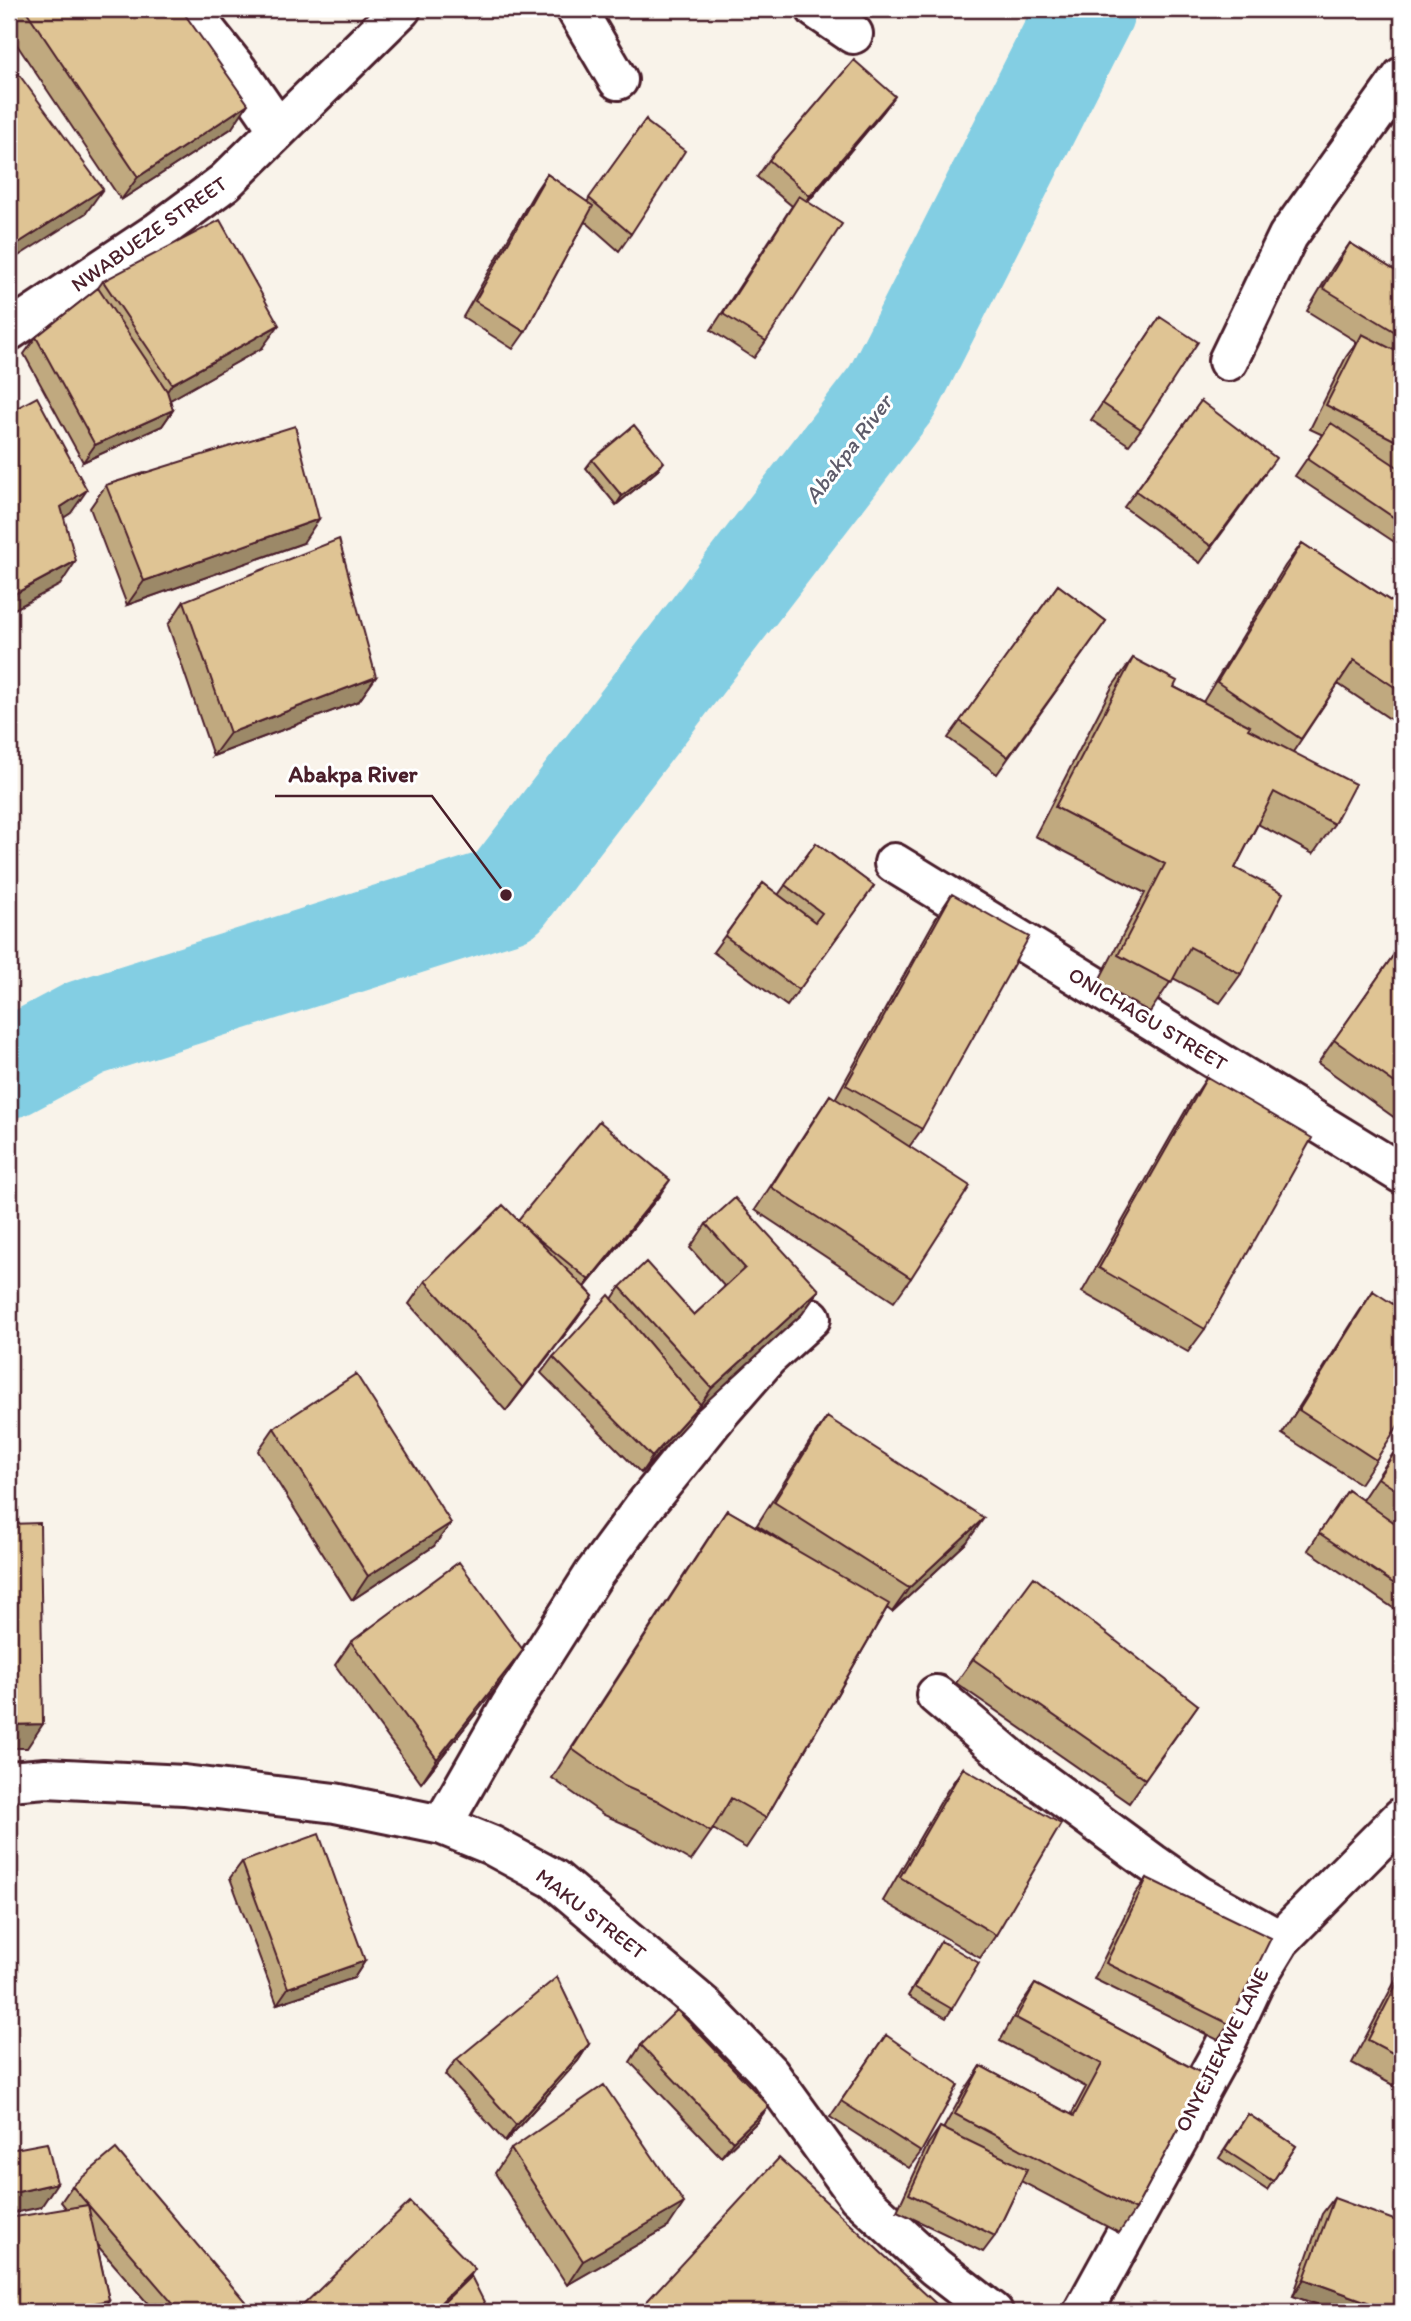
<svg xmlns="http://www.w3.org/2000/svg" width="1411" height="2321" font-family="Itim,sans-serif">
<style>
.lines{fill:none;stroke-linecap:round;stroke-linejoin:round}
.river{stroke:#83cee3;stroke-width:98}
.street-casing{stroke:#4a1f2b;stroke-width:44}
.street{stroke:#fff;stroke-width:38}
.wall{fill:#c0a97f;stroke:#4a1f2b;stroke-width:2}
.shaded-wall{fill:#9c8968;stroke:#4a1f2b;stroke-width:2}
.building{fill:#dfc494;stroke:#4a1f2b;stroke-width:2}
.labels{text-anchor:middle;stroke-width:6;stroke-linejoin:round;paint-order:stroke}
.street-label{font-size:21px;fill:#4a1f2b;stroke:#fff}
.water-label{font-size:23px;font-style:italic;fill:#5e5c6b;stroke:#fff}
.leader{fill:none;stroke:#4a1f2b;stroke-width:2.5}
.callout-dot{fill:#4a1f2b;stroke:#fff;stroke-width:2.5}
.callout-label{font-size:23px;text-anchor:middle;font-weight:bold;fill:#4a1f2b;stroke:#fff;stroke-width:6;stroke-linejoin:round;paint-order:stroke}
</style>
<rect width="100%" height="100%" fill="#f9f3ea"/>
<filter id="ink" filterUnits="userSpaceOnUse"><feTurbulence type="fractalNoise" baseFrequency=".0143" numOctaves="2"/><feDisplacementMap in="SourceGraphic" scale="14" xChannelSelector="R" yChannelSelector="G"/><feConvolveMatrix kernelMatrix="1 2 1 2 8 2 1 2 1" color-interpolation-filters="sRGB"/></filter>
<g filter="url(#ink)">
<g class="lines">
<path class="river" d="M9,1069L86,1028L506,895L892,392L1086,9"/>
<defs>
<path id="street" d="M189,9L238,71L278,129
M576,9L618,80
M816,9L853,34
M9,331L159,231L225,182L401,9
M1228,361L1288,236L1402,77
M894,863L1402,1174
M936,1695L1016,1763L1152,1863L1198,1895L1280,1940
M9,1781L46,1778L184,1785L335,1803L442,1825L491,1845L554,1879L704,2006L769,2073L858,2196L935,2267L993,2312
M442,1825L510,1706L594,1574L642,1509L720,1412L767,1358L811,1318
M1083,2312L1182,2132L1197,2096L1223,2049L1255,1981L1280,1940L1402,1817"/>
</defs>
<use href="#street" class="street-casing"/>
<use href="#street" class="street"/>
</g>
<path class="wall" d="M9,9H181L232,128L121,200L9,33Z
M895,96L883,112L808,202L766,341L754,358L711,330L792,206L757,177L769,160Z
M646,119L631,234L619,251L585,221L525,332L513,349L463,317L536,190L547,174L587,202Z
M1350,243L1402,275V547L1295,476L1323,435L1310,429L1346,357L1357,342L1307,311L1333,267Z
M103,281L262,348L170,400L173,410L162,426L83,462L24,354L36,337L98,288Z
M1160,317L1141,429L1129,445L1091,420Z
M1201,401L1265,474L1200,563L1124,507Z
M592,460L658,470L616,505L586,468Z
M106,485L303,543L127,605L90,508Z
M1302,543L1392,602L1399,591L1402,593V727L1338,684L1293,752L1334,824L1313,854L1258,824L1235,868L1241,974L1220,1003L1173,978L1150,1012L1097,984L1145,893L1035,836L1112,687L1133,658L1174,687L1203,702L1285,566Z
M1058,585L1106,621L997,774L948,738Z
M184,601L376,677L359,701L213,756L168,625Z
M816,843L874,886L787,1006L713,952L763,883L778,895Z
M952,894L922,1129L909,1147L911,1278L894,1302L755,1210L814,1119L830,1095L835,1099L936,918Z
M1402,943V1123L1318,1063Z
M1207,1077L1205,1329L1188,1352L1082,1292L1191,1101Z
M659,1196L585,1287L593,1296L577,1319L506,1411L409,1304L425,1281L518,1220Z
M706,1224L819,1290L802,1314L695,1412L689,1421L641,1473L541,1373L553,1357L612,1299L620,1287L694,1315L725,1287L690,1248Z
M1373,1291L1376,1460L1360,1484L1282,1434L1357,1315Z
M827,1417L967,1542L892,1612L887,1608L766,1818L746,1848L713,1829L691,1861L636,1829L604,1815L552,1778L707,1540L727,1510L795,1549L757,1525L810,1441Z
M274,1428L434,1546L352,1600L258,1451Z
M1402,1440V1518L1398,1525L1402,1528V1614L1308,1550L1348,1490L1362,1500Z
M351,1642L523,1650L507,1674L421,1783L335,1665Z
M973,1659L1198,1705L1129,1803L956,1683Z
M963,1768L996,1935L980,1958L883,1901L947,1791Z
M242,1862L365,1961L354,1978L277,2004L230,1878Z
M1147,1878L1229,2024L1218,2040L1094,1979L1135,1894Z
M941,1941L952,2009L946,2018L908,1996Z
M1402,1968V2090L1352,2063Z
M1035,1984L1207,2076L1135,2210L1119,2233L1021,2181L995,2236L983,2252L897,2211L928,2144L940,2127L943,2129L965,2090L981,2066L1071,2115L1086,2087L1000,2041L1019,2007Z
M886,2035L921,2152L909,2168L830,2117Z
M589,2044L578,2061L505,2142L445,2075L457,2059Z
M641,2045L757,2122L721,2157L630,2062Z
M1248,2114L1296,2146L1267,2190L1219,2158Z
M511,2149L668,2227L567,2285L495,2173Z
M72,2186L254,2312H137L150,2306L97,2245L109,2300L101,2312H9L66,2208L61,2202Z
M1334,2198L1402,2312H1338L1293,2296L1322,2214Z"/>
<path class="shaded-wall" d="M895,96L883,112L799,212L810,196Z
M248,104L232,128L121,200L138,177Z
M103,189L86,213L9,262V249Z
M279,325L262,348L156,408L172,384Z
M173,410L162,426L83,462L95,445Z
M664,462L658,470L616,505L622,496Z
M87,490L71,513L45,530L61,507Z
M319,519L303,543L127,605L144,581Z
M76,561L60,585L9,612V597Z
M376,677L359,701L213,756L230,733Z
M670,1180L659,1196L577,1297L589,1280Z
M819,1290L802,1314L695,1412L712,1388Z
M593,1296L577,1319L506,1411L523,1388Z
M700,1404L689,1421L641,1473L652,1457Z
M984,1518L967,1542L892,1612L909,1588Z
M451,1523L434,1546L352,1600L368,1576Z
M523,1650L507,1674L421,1783L437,1759Z
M43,1724L27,1748H9V1725Z
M365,1961L354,1978L277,2004L288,1988Z
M589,2044L578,2061L505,2142L516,2125Z
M769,2106L757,2122L721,2157L733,2141Z
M57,2183L41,2207L9,2214V2194Z
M684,2203L668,2227L567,2285L583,2261Z
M475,2269L459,2292L439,2312H431Z
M1304,2279L1395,2312H1338L1293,2296Z
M109,2300L101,2312H51Z"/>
<path class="building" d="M25,9H181L248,104L138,177Z
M854,60L895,96L810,196L769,160Z
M9,61L103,189L9,249Z
M646,119L648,123L685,151L631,234L589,198Z
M547,174L593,206L525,332L475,301Z
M799,196L842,224L766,341L723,314Z
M220,220L279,325L172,384L103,281Z
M1350,243L1402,275V336L1323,288Z
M98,288L167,391L173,410L95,445L36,337Z
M1160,317L1198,342L1141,429L1102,403Z
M1362,334L1402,354V444L1326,405Z
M37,397L87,490L61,507L76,561L9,597V412Z
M1201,401L1276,458L1211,546L1136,491Z
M1331,423L1402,470V523L1307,459Z
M634,425L664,462L622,496L592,460Z
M295,426L319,519L144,581L106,485Z
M339,539L376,677L230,733L184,601Z
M1302,543L1392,602L1399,591L1402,593V692L1354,660L1301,739L1217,682Z
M1058,585L1106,621L1008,757L960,721Z
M1133,658L1177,681L1174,687L1250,726L1248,729L1355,784L1334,824L1274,792L1235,868L1283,893L1241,974L1190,947L1171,983L1118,955L1165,864L1055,807Z
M816,843L874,886L799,990L725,936L763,883L815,922L822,913L785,885Z
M952,894L1029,937L922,1129L846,1085Z
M1402,943V1088L1334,1040Z
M1207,1077L1312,1138L1205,1329L1099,1268Z
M830,1095L970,1186L911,1278L771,1187Z
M599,1121L670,1180L589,1280L530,1232L518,1220Z
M735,1198L819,1290L712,1388L620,1287L646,1262L694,1315L745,1268L706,1224Z
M503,1205L593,1296L523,1388L425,1281Z
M1373,1291L1402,1310V1419L1376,1460L1299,1410Z
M609,1295L700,1404L652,1457L553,1357Z
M356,1374L451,1523L368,1576L274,1428Z
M827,1417L984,1518L909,1588L774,1502Z
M1402,1441V1494L1378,1478Z
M1348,1490L1402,1528V1589L1319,1533Z
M727,1510L889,1604L766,1818L731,1798L711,1832L656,1800L624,1786L572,1749Z
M40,1523L43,1724L9,1725V1524Z
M459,1562L523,1650L437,1759L351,1642Z
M1034,1577L1198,1705L1145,1779L973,1659Z
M963,1768L1061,1824L996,1935L900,1877Z
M319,1834L365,1961L288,1988L242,1862Z
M1147,1878L1271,1938L1229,2024L1106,1963Z
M941,1941L979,1963L952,2009L914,1987Z
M1402,1974V2058L1368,2040Z
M557,1977L589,2044L516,2125L457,2059Z
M1035,1984L1207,2076L1135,2210L955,2114L981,2066L1074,2116L1102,2064L1016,2018Z
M677,2010L769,2106L733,2141L641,2045Z
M886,2035L958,2085L921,2152L841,2101Z
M604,2085L684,2203L583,2261L511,2149Z
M1248,2114L1296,2146L1273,2181L1225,2150Z
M940,2127L1027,2169L995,2236L909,2194Z
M47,2143L57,2183L9,2194V2150Z
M116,2149L254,2312H180L72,2186Z
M779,2158L945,2312H807L805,2311L804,2312H639L638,2311Z
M1334,2198L1402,2223V2312H1395L1304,2279Z
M410,2202L475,2269L431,2312H296Z
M88,2205L109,2300L51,2312H9V2218Z
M471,2276L489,2312H434Z
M156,2304L162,2312H137Z"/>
</g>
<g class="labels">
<g class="street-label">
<text transform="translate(149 234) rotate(-35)" y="7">NWABUEZE STREET</text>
<text transform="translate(1148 1019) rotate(31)" y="7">ONICHAGU STREET</text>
<text transform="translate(591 1914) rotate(38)" y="7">MAKU STREET</text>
<text transform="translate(1222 2050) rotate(-63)" y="7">ONYEJIEKWE LANE</text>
</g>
<g class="water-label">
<text transform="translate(848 449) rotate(-53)" y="8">Abakpa River</text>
</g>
</g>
<path class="leader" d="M506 895L432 796H275"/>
<circle class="callout-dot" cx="506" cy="895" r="7"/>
<g class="callout-label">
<text x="353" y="782">Abakpa River</text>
</g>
<rect width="1411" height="2321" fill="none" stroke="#fff" stroke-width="35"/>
<rect x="18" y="18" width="1376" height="2286" fill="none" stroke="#4a1f2b" stroke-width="2.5" filter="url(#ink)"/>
</svg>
